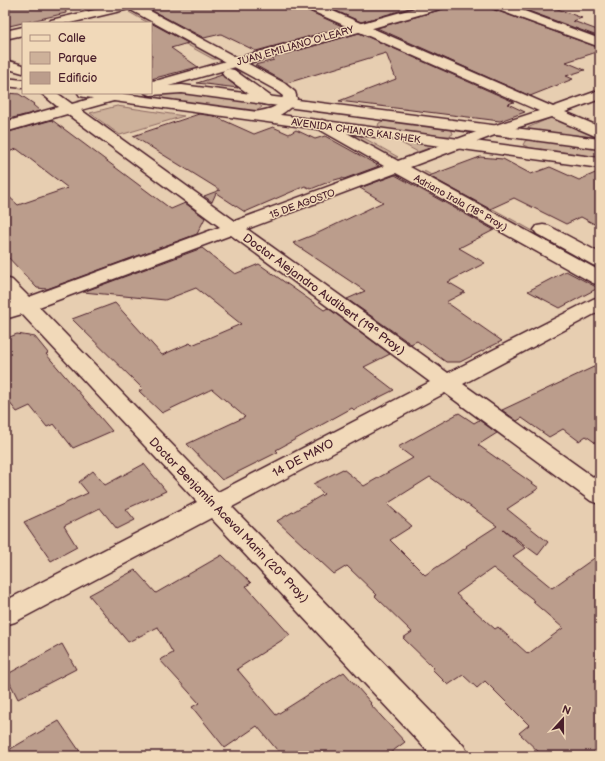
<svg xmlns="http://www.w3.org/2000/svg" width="605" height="761" font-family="'Balsamiq Sans',sans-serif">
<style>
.green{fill:#cdb19a;stroke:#8c6862}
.building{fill:#bb9d8c;stroke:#4a1f2b;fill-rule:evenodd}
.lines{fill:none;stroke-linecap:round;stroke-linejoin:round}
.street-casing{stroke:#4a1f2b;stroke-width:3}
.secondary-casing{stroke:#4a1f2b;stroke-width:3}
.primary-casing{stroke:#4a1f2b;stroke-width:3}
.street{fill:#f1d9b9;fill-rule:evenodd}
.secondary{fill:#f1d9b9;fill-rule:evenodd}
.primary{fill:#f1d9b9;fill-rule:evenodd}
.labels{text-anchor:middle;stroke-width:3;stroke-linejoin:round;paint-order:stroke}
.far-street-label{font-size:10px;fill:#4a1f2b;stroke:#f1d9b9}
.street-label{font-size:12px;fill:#4a1f2b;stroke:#f1d9b9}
</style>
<rect width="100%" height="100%" fill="#e7ceb1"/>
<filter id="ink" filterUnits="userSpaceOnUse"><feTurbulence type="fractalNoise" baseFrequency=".025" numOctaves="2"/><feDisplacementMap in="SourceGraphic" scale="8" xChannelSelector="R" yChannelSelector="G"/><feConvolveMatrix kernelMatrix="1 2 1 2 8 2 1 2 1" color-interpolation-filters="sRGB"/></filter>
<g filter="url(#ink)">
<path class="green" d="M133,11L218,58L219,59H213L151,25V23H148L129,12Z
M176,92L257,103L262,107L258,110L248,111L167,100L161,97L164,94Z
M117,106L184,116L120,135L90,113Z
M550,118H554L599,138L525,129Z
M383,121L447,128L452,131L453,134L449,136H442L385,129L378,126L379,123Z
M350,133H355L398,157L392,158L350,135Z
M394,139L437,145L418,152Z
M530,139L600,148V157L531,148L523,145L525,141Z
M421,171L426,172L600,268V273L419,173Z"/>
<path class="building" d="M5,5H65L66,13L5,27Z
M161,5H302L304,9L344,27L256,51L221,34L204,38L151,10V8Z
M323,5H420L361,22Z
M446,5H490L492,9L600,48V51L566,62L585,70L566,76L573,79L530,96L377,28L443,9Z
M512,5H547L582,18L573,21L600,31V37Z
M151,23L188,43L171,48L198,67L151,79V57H152L151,53Z
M359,33L514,102L508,104L525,112L500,121L339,101L396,79L386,53L287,83L255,65L274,60L271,58Z
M222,75L238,88L197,83Z
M5,93L19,94L34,104L33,105L40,111L5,120Z
M199,114L214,116L254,134L273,127L289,134L296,130L315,139L325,136L379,166L344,179L342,178L331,181L311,189L305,186L245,212L216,193L212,202L204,196L220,190L133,136Z
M52,120L171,209L185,203L205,218L197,234L47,289L37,288L5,254V193L18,205L68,188L17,149L5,153V133Z
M480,157L503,159L531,174L550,167L579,180L600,171V227L581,217L566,224L514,198L490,209L429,176Z
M395,175L494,230L459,248L485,263L448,282L465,292L446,302L502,341L460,362H446L417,341L411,344L347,299L365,291L293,243L318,233L383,202L360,188Z
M202,248L235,274L259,264L324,310L328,308L390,354L364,367L394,390L354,410L352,408L276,450L278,452L222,480L187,444L245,417L212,389L162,413L139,391L143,389L72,319L115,303L162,355L190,343L192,345L241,324L196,288L165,300L83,292Z
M566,271L598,288L560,308L528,291Z
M17,334L35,337L48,353L46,354L112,431L73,448L54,424L47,427L30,406L17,412L5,397V339Z
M600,364V446L586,436L579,441L563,429L549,437L522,418L517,421L502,410Z
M459,413L474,423L479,420L497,433L478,445L539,488L507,509L548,542L538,555L503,529L525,548L513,556L552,588L600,554V756H543L519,733L529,725L485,681L477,688L463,675L448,685L432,669L434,668L403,638L412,632L375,596L377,595L347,566L334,574L277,521L324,494L313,484L343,469L364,486L413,458L398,447ZM430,477L497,526L466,546L467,547L425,575L390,540L412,526L387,504ZM493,568L535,601L533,602L563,628L528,654L498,627L495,629L456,594Z
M144,464L166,491L126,509L135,520L117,529L100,508L64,526L77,547L51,561L24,522L88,493L79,482L93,471L105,485Z
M222,555L251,583L246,586L290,635L237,669L276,715L344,672L371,703L370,704L405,742L386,756H282L257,726L225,748L192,707L199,703L160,660L173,653L158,627L128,642L89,595L135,570L156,593Z
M62,644L76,669L18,699L6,675Z
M59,721L83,756H5V752Z"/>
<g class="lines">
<defs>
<path id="street" d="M116,5H139L284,83L295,92L297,99C287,114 269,124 251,119L249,116L251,113C262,110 280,110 283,96L274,89L129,9L70,23H49L51,20Z
M303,5H319L553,107L600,90V99L565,112L600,127V138L551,117L500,133L410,167L600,271V285L593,283L396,173L247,229L448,373L593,299L600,297V311L463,384L600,482V504L591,501L445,393L232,507L464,746L469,756H432L211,518L15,622L5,625V601L197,502L22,314L5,319V306L12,303L5,296V278L12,280L29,297L220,227L67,114L5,132V122L58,107L41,93H57L72,104L111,93L117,94L119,97L117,100L81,110L235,221L384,166L317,128L314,125L317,122L322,120L327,122L398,161L490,127L539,111L305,8ZM231,235L430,382L218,492L39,307Z
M491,5H508L600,39V47L493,8Z
M23,27V35L5,39V31Z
M229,69L234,70L273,98L275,101L273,104L268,105L263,104L224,76L222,73L224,70Z
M543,225L549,226L600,253V267L593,265L537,234L534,230L537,226Z"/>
<path id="secondary" d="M5,78L23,80V88L5,86Z
M182,85L600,139V149L182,93L151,95L145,93H151V87Z
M78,93H117L600,158V168L85,97L80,96Z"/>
<path id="primary" d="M426,5H445L443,8L165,87L151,89V81L159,80Z
M5,60L23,65V73L5,68Z"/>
</defs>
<use href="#street" class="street-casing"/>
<use href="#secondary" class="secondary-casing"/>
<use href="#primary" class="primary-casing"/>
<use href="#street" class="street"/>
<use href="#secondary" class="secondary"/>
<use href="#primary" class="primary"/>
</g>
</g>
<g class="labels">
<g class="far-street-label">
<text transform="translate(295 45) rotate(-16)" y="4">JUAN EMILIANO O'LEARY</text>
<text transform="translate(356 130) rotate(8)" y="4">AVENIDA CHIANG KAI SHEK</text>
<text transform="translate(461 202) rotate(29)" y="4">Adriano Irala (18ª Proy.)</text>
<text transform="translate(302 203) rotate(-20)" y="4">15 DE AGOSTO</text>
</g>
<g class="street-label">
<text transform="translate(324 294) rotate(36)" y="4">Doctor Alejandro Audibert (19ª Proy.)</text>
<text transform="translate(303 458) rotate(-28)" y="4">14 DE MAYO</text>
<text transform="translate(229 520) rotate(46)" y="4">Doctor Benjamín Aceval Marin (20ª Proy.)</text>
</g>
</g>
<rect width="605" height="761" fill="none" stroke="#f1d9b9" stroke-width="20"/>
<rect x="10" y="10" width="585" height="741" fill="none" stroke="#4a1f2b" stroke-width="1.5" filter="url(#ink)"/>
<rect x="22" y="22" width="130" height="72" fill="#f1d9b9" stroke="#ae8f80"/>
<rect x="30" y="35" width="20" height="6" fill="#f1d9b9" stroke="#ae8f80"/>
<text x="58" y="42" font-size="12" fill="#4a1f2b">Calle</text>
<rect x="30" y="52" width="20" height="12" fill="#cdb19a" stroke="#ae8f80"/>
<text x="58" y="62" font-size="12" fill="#4a1f2b">Parque</text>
<rect x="30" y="72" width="20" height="12" fill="#bb9d8c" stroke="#ae8f80"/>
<text x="58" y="82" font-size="12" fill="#4a1f2b">Edificio</text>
<g transform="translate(563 719) rotate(21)" stroke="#f1d9b9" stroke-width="3" paint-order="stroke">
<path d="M0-3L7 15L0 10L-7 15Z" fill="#4a1f2b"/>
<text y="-6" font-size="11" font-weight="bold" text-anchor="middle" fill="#4a1f2b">N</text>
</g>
</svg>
